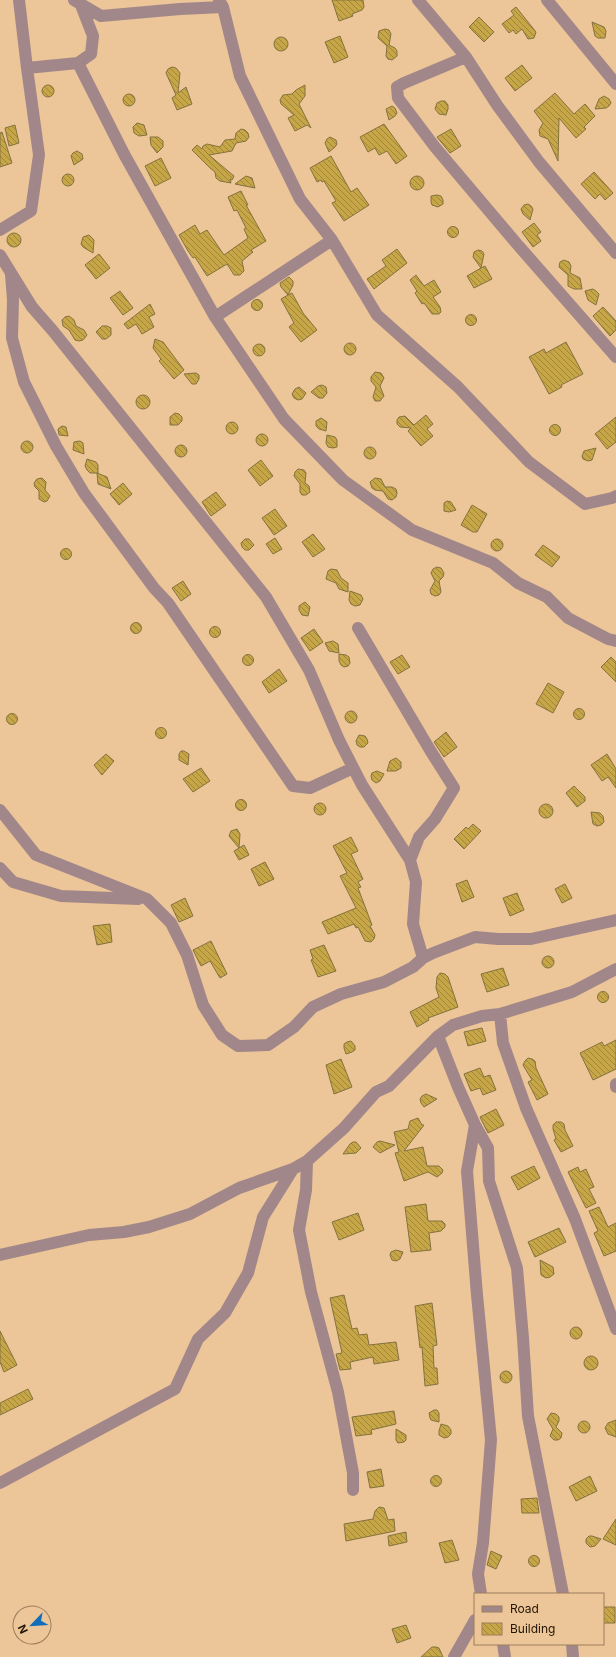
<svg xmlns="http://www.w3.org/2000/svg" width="616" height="1657" font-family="Inter,sans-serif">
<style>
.building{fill:url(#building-back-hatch);stroke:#84723e}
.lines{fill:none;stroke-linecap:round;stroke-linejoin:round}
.minor{stroke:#a1878a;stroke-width:12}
</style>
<defs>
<pattern id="building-back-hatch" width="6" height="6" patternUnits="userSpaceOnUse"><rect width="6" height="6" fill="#c6a647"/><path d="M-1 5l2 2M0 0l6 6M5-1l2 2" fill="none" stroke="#a08639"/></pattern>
</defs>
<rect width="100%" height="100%" fill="#ecc598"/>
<path class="building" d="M332,0H363L364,7L362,10L352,14L353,16L339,21Z
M516,7L536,32L534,38L528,39L522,29L516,34L513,30L509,33L502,24L514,15L511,11Z
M479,17L494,32L484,42L469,27Z
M592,22L604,27L606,31L605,38H598L595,36Z
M385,29L389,30L391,34L389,45L395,48L397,51V56L392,60L388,59L386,56L387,46L378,38L379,31Z
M340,36L348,57L334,63L325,42Z
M274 44a7 7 0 1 1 14 0a7 7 0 1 1-14 0Z
M522,65L532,78L515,91L505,78Z
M172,67L176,68L180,73L178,93L186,87L192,104L177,110L172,98L176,95L166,73L168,69Z
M305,85V96L299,104L311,128L307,125L295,131L288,118L294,115L281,104L280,100L283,95L292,94L296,90Z
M42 91a6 6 0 1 1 12 0a6 6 0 1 1-12 0Z
M555,93L574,114L585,104L595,116L584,127L586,129L576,138L559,118L558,161L548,139L540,136L539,130L543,123L534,111Z
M123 100a6 6 0 1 1 12 0a6 6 0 1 1-12 0Z
M604,96L609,99L611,103L609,106L606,108L595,109L599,99Z
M441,101H445L448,105V109L446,115L439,114L435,109L437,103Z
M392,106L395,108L397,113L395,116L389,120L386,109Z
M137,123L144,125L147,135L139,136L134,133L133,127Z
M384,124L407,156L396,164L387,151L379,155L375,148L368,152L360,137Z
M15,125L19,143L9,146L5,128Z
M241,129L245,130L248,133L249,137L246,141L236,143L232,151L209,155L234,176L232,180L230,179L231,183L220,181L216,178L215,172L210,168L192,150L197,145L202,149L203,146L207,144L220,147L225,140L235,139L236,133Z
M451,129L461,146L450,153L437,137Z
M2,132L12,163L0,167V133Z
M150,137H158L163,141V147L157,153L151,145Z
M330,137L336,140L337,144L335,147L329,152L325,143L327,139Z
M77,151L82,154L83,159L74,165L71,156L73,153Z
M331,156L351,192L357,188L369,205L344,221L332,203L336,201L324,181L322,182L321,180L317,182L310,168Z
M161,158L171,178L155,186L145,166Z
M594,172L613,193L605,200L600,194L595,199L581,184Z
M62 180a6 6 0 1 1 12 0a6 6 0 1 1-12 0Z
M246,176L252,178L255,188L235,184Z
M410 183a7 7 0 1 1 14 0a7 7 0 1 1-14 0Z
M241,191L248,205H246L266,241L251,250L253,252L242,261L244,271L240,275H234L227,264L207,276L195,257L193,258L188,251L179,235L195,225L200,234L207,230L224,255L248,238L244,229L246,228L237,210L234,211L228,197Z
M437,195L441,196L443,200V204L438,207L432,205L431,202V196Z
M528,204L531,206L533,209L530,220L523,214L521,209L524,205Z
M534,223L541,232L537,235L541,241L533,247L522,232Z
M447.5 232a5.5 5.5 0 1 1 11 0a5.5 5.5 0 1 1-11 0Z
M7 240a7 7 0 1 1 14 0a7 7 0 1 1-14 0Z
M89,235L94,240L93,253L83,247L81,244L83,237Z
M397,249L407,263L374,289L367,279L386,266L382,260Z
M478,250L482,251L484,254L481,268L485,266L492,279L474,288L467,276L481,268L473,257L474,252Z
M99,254L110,268L96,279L85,265Z
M564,260L569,262L571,266L570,273L580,278L582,289H574L568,286V275L559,267L560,262Z
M416,275L424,286L434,280L441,292L433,297L440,307L441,312L439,314H432L424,303L422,304L415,293L417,291L410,280Z
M289,277L293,281V285L288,295L292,293L303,313L317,330L301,342L289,327L294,323L281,299L288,295L281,287L280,283Z
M593,289L596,291L599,294L596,305L588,300L585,291Z
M120,291L133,308L123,315L110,298Z
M251.5 305a5.5 5.5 0 1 1 11 0a5.5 5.5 0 1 1-11 0Z
M150,304L155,314L149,317L154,327L142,334L136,324L128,329L124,324Z
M603,307L616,321V330L610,336L593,316Z
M465.5 320a5.5 5.5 0 1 1 11 0a5.5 5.5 0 1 1-11 0Z
M69,316L74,320L76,326L84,330L87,335L83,340L79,341L75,340L69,330L63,326L62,320L65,317Z
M102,326H107L111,328V335L106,339H102L96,332Z
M155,339L163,342L184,370L174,379L159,361L161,359L153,348Z
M566,342L583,374L561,385L562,387L549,394L529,357L544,349L546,353Z
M344 349a6 6 0 1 1 12 0a6 6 0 1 1-12 0Z
M253 350a6 6 0 1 1 12 0a6 6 0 1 1-12 0Z
M375,372L381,373L384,378L380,386L384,396L380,401H375L373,397L376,387L371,381V377Z
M196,373L199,375V379L196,384H192L184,374Z
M322,385L326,387L327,393L323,398H319L311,392L318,386Z
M299,387L306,393L302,399L298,400L294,398L292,394L295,389Z
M136 402a7 7 0 1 1 14 0a7 7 0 1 1-14 0Z
M175,413L179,414L182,417V421L178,425H170V417Z
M426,415L433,424L427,429L433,436L421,446L408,431L411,428L400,427L397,424V420L399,417L405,416L414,425Z
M616,417V442L607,449L595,434Z
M321,418L327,422L326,431L319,429L316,426V421Z
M226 428a6 6 0 1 1 12 0a6 6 0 1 1-12 0Z
M549.5 430a5.5 5.5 0 1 1 11 0a5.5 5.5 0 1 1-11 0Z
M62,426L66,427L68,436L59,435L58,429Z
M256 440a6 6 0 1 1 12 0a6 6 0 1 1-12 0Z
M327,435L335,437L337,440V447L333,448L328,447L326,443Z
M21 447a6 6 0 1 1 12 0a6 6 0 1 1-12 0Z
M74,442L80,441L83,443L84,454L73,450Z
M175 451a6 6 0 1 1 12 0a6 6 0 1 1-12 0Z
M364 453a6 6 0 1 1 12 0a6 6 0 1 1-12 0Z
M596,448L592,460L588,461L583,459L582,456L584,451Z
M87,459L96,462L98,465V473H90L87,470L85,466Z
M261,460L273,476L260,486L248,470Z
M298,469L304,470L306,473L305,483L309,486L310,492L306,495H302L300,492V484L294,476L295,472Z
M97,473L107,477L111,489L98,484Z
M42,478L46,482L45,490L50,496L47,501L44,502L39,499V491L35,487L34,483L37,479Z
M375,478L381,479L385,487H392L396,489L397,493L396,497L392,500L388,499L383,491L375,490L372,488L370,482Z
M123,483L132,494L119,505L110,494Z
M216,492L226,505L211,516L202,502Z
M447,501L451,502L456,510L449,512L444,511V503Z
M472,505L487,514L477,532H473L461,525Z
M275,509L287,526L274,535L262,518Z
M313,534L325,549L313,557L302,542Z
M275,538L282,549L273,554L266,544Z
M491 545a6 6 0 1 1 12 0a6 6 0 1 1-12 0Z
M245,539H249L254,545L249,550H245L242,547L241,543Z
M543,545L560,557L552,567L535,555Z
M60.5 554a5.5 5.5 0 1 1 11 0a5.5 5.5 0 1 1-11 0Z
M437,567L441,568L444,573L443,577L439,581L441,592L439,595L435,596L431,594L430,590L435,581L431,573L433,569Z
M331,569L337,570L341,578L348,583V592L339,589L336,583L326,579L328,571Z
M183,581L191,594L181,601L172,588Z
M350,591L361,595L363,599L360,605L355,606L351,604L349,600Z
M305,602L310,607L308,616L302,615L299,610V606Z
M130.5 628a5.5 5.5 0 1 1 11 0a5.5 5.5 0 1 1-11 0Z
M209.5 632a5.5 5.5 0 1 1 11 0a5.5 5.5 0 1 1-11 0Z
M314,629L323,642L310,651L301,638Z
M333,641L338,644L339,653L329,651L325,643Z
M339,654L346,655L349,657L350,663L348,666L344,667L341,665L339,661Z
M242.5 660a5.5 5.5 0 1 1 11 0a5.5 5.5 0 1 1-11 0Z
M402,655L410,667L398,674L390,662Z
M611,657L616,662V682L601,667Z
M279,669L287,681L269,693L262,682Z
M548,683L564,692L553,713L536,704Z
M573.5 714a5.5 5.5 0 1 1 11 0a5.5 5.5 0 1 1-11 0Z
M345 717a6 6 0 1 1 12 0a6 6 0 1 1-12 0Z
M6.5 719a5.5 5.5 0 1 1 11 0a5.5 5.5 0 1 1-11 0Z
M155.5 733a5.5 5.5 0 1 1 11 0a5.5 5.5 0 1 1-11 0Z
M446,732L457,747L444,757L434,742Z
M359,735L365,736L367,739L368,743L364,747H360L357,745L356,741Z
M181,751H184L189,754L188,765L179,760V754Z
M106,754L114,761L102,775L94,765Z
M607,754L616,769V788L608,777L602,781L591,765Z
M396,758L401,762V768L396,771H387L390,761Z
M201,768L210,781L193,792L183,779Z
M377,771L384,774L380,781L376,783L372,780L371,776L372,773Z
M574,786L585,797V801L577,807L566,793Z
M235.5 805a5.5 5.5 0 1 1 11 0a5.5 5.5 0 1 1-11 0Z
M314 809a6 6 0 1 1 12 0a6 6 0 1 1-12 0Z
M539 811a7 7 0 1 1 14 0a7 7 0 1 1-14 0Z
M591,812L600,813L603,816L604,822L601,825L597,826L593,824Z
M473,824L481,831L464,849L454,839L466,827L468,829Z
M237,829L240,834L239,848L229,836L231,831Z
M351,837L358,851L351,854L363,879L358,882L361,887L358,888L372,925L370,926L375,935L374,939L371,942L365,941L358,927L356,928L354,924L328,934L322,922L356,908L340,876L347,873L333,846Z
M244,845L249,855L239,860L234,851Z
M265,862L274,879L259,886L251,869Z
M467,880L474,897L462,902L456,884Z
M565,884L572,898L562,903L555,889Z
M517,893L524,910L510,916L503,898Z
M185,898L193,916L179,922L171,905Z
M110,924L112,942L97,945L93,926Z
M211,941L227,974L220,978L210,961L201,966L193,950Z
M324,945L336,971L318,977L311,960L313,959L310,950Z
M542 962a6 6 0 1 1 12 0a6 6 0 1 1-12 0Z
M503,968L509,985L487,992L481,974Z
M440,973L445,974L448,977L458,1007L428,1018L429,1020L417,1027L410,1012L439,997L436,988L437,977Z
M597.5 997a5.5 5.5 0 1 1 11 0a5.5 5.5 0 1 1-11 0Z
M482,1028L486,1041L468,1046L464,1032Z
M616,1040V1069L593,1080L580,1053L602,1042L604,1046Z
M351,1041L355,1046V1050L352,1052L346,1054L344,1048V1044L347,1042Z
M528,1058L532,1059L535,1061L536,1068L548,1094L537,1100L528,1082L532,1080L523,1065L525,1061Z
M341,1059L352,1087L334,1094L326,1065Z
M480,1068L484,1077L490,1075L496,1090L483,1095L480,1088L471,1091L464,1074Z
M426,1094L437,1099L424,1107L421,1103L420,1099L422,1096Z
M496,1109L504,1125L488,1133L480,1117Z
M418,1118L422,1125H424L404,1151L423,1147L427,1166H439L443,1170L442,1173L437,1177L428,1172L404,1181L395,1153L399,1152L394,1132L408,1129L410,1121Z
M556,1122H561L564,1124L565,1130L573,1146L561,1152L554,1140L556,1139L553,1129V1125Z
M380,1141L395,1145L380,1153L373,1147L377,1142Z
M353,1142H356L361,1148L356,1153L343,1154L350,1144Z
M534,1166L540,1178L518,1190L511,1177Z
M578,1167L580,1172L586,1169L594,1187L589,1189L596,1203L586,1208L568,1172Z
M426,1204L428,1221H442L445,1224V1227L441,1231L429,1233L431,1250L411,1252L405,1207Z
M599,1207L608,1227L616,1223V1251L604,1256L594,1233L598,1231L589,1211Z
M358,1213L364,1230L339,1240L332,1222Z
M559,1228L566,1242L535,1257L528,1242Z
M396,1250L403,1252L400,1259L396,1261L392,1260L390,1255L391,1252Z
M540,1260L553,1267L554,1274L550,1277L546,1278L541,1275Z
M344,1295L352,1329L357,1328L359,1335L367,1334L369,1345L396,1342L399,1360L374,1364L373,1357L350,1362L351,1369L340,1370L336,1354L342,1353L330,1298Z
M432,1303L437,1345L433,1346L434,1368H437L438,1384L425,1386L422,1347L420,1348L415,1306Z
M570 1333a6 6 0 1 1 12 0a6 6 0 1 1-12 0Z
M0,1331L17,1365L4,1372L0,1362Z
M584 1363a7 7 0 1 1 14 0a7 7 0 1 1-14 0Z
M500 1377a6 6 0 1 1 12 0a6 6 0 1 1-12 0Z
M28,1389L33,1399L0,1415V1403Z
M434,1410H437L439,1413V1422L431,1420L430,1418L429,1413Z
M394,1411L396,1424L371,1430L372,1434L356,1436L352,1417Z
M551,1413L556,1414L559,1417V1421L556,1427L562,1433L561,1438L558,1440H554L550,1436L553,1429L547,1419Z
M616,1420V1437L608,1434L605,1428L608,1423Z
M578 1427a6 6 0 1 1 12 0a6 6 0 1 1-12 0Z
M441,1424L448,1426L451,1430V1434L448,1437L444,1438L439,1435V1431Z
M396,1429L406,1435V1440L404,1442L398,1443L396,1440Z
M381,1469L384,1486L370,1488L367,1472Z
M430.5 1481a5.5 5.5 0 1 1 11 0a5.5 5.5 0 1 1-11 0Z
M590,1476L597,1491L576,1501L569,1487Z
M537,1498L539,1513H522L521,1499Z
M379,1507L384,1508L388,1520L394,1519L395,1531L346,1541L344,1524L373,1519L375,1511Z
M616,1519V1545L603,1539Z
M406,1532L407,1542L389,1546L388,1536Z
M589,1536H592L601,1539L595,1546L590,1547L586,1543V1539Z
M452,1540L459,1560L445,1563L439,1543Z
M491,1551L502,1556L496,1569L487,1565Z
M528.5 1561a5.5 5.5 0 1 1 11 0a5.5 5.5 0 1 1-11 0Z
M603,1607H615V1623H603Z
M406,1625L411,1638L397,1643L392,1629Z
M432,1647H436L439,1648L443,1657H421Z"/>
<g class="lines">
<path class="minor" d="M19,0L27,68
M74,0L101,16L180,9L223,7
M219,0L223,7L240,76L300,199L332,240L377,315L458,387L529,462L585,504L612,498L616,496
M418,0L466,57L497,105L539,162L616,253
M547,0L616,84
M466,57L404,83L397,87L398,98L435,147L517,244L616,357
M78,63L124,154L215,317L284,419L343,480L412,530L493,563L518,583L547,597L568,618L608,639L616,641
M0,230L31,211L39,155L27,68L78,63L91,54L93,36L81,5
M0,255L32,307L53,331L266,597L309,670L339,740L362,785L410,860
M11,274L13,300L12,338L24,382L56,446L84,493L154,588L168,603L293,786L310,788L353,768
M215,317L332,240
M358,628L430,750L454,788L435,819L419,837L410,860L416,882L413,924L423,958L433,953L475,937L498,939H531L616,920
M0,810L36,855L147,899L171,923L187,955L203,1005L222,1035L238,1046L268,1045L294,1027L313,1007L341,994L384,982L413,967L423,958
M0,868L13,882L61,896L138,899
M500,1014L503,1043L526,1108L575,1219L616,1329
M438,1036L458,1087L475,1125L467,1171L477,1295L491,1440L483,1543L478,1574L481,1594
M616,1084V1087
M475,1125L488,1148L489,1181L517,1268L523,1338L528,1416L563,1594
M307,1161L306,1190L299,1230L311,1292L338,1392L353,1473V1490
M0,1255L89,1235L124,1232L149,1227L190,1214L239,1188L293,1169L307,1161L344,1128L376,1092L389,1086L438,1036L453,1025L482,1016L500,1014L572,992L616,969
M0,1483L175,1389L198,1339L225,1313L248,1273L263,1217L293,1169
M503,1644L505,1657
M572,1644L573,1657
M454,1657L475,1620"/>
</g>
<rect x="474" y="1593" width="130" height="52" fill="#ecc598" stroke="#9c7f5d"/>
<rect x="482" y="1606" width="20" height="6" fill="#a1878a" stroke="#9c7f5d"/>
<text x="510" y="1613" font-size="12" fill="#231605">Road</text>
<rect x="482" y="1623" width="20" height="12" fill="url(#building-back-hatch)" stroke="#9c7f5d"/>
<text x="510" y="1633" font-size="12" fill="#231605">Building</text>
<g transform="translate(32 1625) rotate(245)"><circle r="19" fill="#ecc598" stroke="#9c7f5d"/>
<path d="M0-3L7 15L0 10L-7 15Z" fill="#0f6dba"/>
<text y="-6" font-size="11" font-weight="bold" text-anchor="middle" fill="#231605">N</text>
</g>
</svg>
